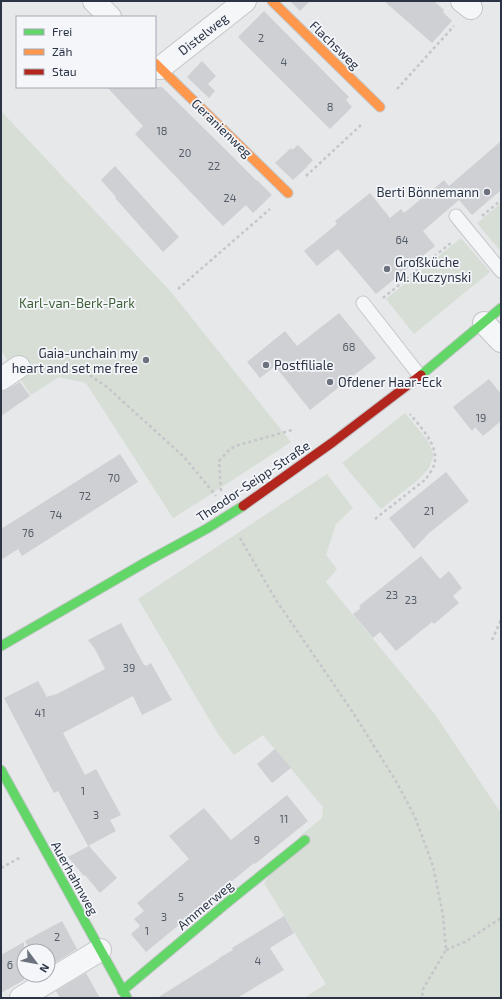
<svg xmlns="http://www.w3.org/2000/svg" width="502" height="999" viewBox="0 0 502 999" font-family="'Exo 2',sans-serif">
<rect width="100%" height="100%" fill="#e6e8ea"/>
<path fill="#d6ded6" d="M1,111L171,292L291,442L208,496L173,518L86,383L59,377L31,395L2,352L1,353Z
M501,203V252L477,223Z
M461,238L490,272L414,334L386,299Z
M405,413L428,441L434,455L429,468L418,480L381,509L342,463Z
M327,474L353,508L336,524L326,555L337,569L326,582L434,713L501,813V998H304L326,984L264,883L301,835L322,818L323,807L263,735L234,755L218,734L138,599Z"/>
<path fill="#ced0d3" d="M290,1H310L300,11Z
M384,1H434L444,10L443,12L452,21L432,43Z
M264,11L349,97L346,100L352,107L330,129L238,37Z
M202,61L216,76L208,84L215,91L209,98L187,77Z
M107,87H162L231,155L257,181V180L272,195L253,213L246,205L223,226L135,134L143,126Z
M501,141V190L472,215L459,200L423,231L435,246L376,294L338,249L317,266L304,251L337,224L335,221L370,193L390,218L401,209L404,213L444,180L449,186Z
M298,145L313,160L307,166H308L293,180L275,163L291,148L292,150Z
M115,166L179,237L163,252L115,198L116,197L101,180Z
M339,313L376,358L310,410L275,366L260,378L247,362L285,331L297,346Z
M489,379L501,394V421L483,436L475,427L472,431L453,407Z
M20,382L30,396L1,416V391L8,389Z
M120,454L138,482L22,556L18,549L1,560V529Z
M446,472L469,501L429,533L414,549L389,518Z
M421,556L440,579L449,571L462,588L453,596L459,603L434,624L432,622L396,651L380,632L373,638L353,614L361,608L359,606Z
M121,623L144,665H146V666L151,663L166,690L172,700L142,715L133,696L63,733L85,775L96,769L121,815L110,820L116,831L88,846L58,791L54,793L48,782L4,698L38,681L47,697L55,694V695L105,669L95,649L88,640Z
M275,749L291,768L272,783L257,764Z
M287,795L308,821L255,864L254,863L146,952L131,934L140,926L134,919L144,911L137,903L189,859L169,836L204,808L231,840Z
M89,846L117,878L100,893L85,875L84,876L68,857Z
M284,916L294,933L270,948L284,970L237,998H157L219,959V958L233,950L232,948Z
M62,921L77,949L48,967V951H31L25,941Z
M24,942V980L1,993V955Z
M86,973L100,998H60L56,991Z"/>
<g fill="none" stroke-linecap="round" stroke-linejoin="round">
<g stroke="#c4c6c8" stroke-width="15">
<path id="lane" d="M456,216L501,271
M363,303L420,376"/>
</g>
<g stroke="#c4c6c8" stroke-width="24">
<path id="street" d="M94,1L110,17
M462,1L471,8
M160,68L245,1
M484,323L501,341
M1,379L19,367
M21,998L100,950"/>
</g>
<g stroke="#c4c6c8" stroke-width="11">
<path id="fast" d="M421,375L501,308
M1,646L146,562L208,528L243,506
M1,770L127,998
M122,991L228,902L305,840"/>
</g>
<g stroke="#c4c6c8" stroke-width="11">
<path id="slow" d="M272,1L380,107
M155,63L288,193"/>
</g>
<g stroke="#c4c6c8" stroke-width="11">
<path id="jam" d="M243,506L333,442L421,375"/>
</g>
<path stroke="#c5c6ca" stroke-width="2.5" stroke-dasharray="3 3" stroke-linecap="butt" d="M397,89L454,26
M306,176L362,124
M482,216L501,200
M178,289L270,209
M383,298L452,242
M43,368L85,372L107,387L184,457L203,480L216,496
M221,491L219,461L228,451L235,446L292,430
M375,519L426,479C429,474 435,467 435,460C437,444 419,425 410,414
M240,538L276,600L354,714L397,783L415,817L433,866L443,915L446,950L423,989L422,998
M492,640L501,620
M1,868L21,857
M446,950L465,942L501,918"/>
<use href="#lane" stroke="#f5f6f7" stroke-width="13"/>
<use href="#street" stroke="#f5f6f7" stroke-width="22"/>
<use href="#fast" stroke="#63d668" stroke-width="9"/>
<use href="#slow" stroke="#ff974d" stroke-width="9"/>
<use href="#jam" stroke="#b3261e" stroke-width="9"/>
</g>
<g fill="#6c737f" stroke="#f4f6f9" stroke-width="1.5">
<circle cx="487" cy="192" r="4"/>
<circle cx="387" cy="269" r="4"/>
<circle cx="146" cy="360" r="4"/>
<circle cx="266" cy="365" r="4"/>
<circle cx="330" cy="382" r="4"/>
</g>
<g text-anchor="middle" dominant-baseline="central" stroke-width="3.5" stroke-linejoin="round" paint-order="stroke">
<g font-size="11" fill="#545c69">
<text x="261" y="37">2</text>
<text x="284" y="61">4</text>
<text x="330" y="106">8</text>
<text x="162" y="130">18</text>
<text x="185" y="152">20</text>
<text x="214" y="165">22</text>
<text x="230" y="197">24</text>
<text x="402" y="239">64</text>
<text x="349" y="346">68</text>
<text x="481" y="417">19</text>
<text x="114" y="477">70</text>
<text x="85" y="495">72</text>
<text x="429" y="510">21</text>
<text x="56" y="514">74</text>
<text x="28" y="532">76</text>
<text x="392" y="594">23</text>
<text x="411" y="599">23</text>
<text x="129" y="667">39</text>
<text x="40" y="712">41</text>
<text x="83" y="790">1</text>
<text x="96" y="814">3</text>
<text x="284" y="818">11</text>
<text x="257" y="839">9</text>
<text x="181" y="896">5</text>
<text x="164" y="916">3</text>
<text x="147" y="930">1</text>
<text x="57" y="936">2</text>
<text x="258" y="960">4</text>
<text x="10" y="964">6</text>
</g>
<g font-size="13" fill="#2b3445" stroke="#f4f6f9">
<text transform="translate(203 34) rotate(-38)">Distelweg</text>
<text transform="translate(335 45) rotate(44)">Flachsweg</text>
<text transform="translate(222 128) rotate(44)">Geranienweg</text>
<text transform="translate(253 481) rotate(-34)">Theodor-Seipp-Straße</text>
<text transform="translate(75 878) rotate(61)">Auerhahnweg</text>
<text transform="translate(205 905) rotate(-40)">Ammerweg</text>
</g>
<g font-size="13" fill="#2b3445" stroke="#f4f6f9" text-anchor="start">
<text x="479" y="192" text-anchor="end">Berti Bönnemann</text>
<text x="395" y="262">Großküche<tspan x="395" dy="15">M. Kuczynski</tspan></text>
<text x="138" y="353" text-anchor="end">Gaia-unchain my<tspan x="138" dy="15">heart and set me free</tspan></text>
<text x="274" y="365">Postfiliale</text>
<text x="338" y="382">Ofdener Haar-Eck</text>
</g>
<g font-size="13" fill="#3f6138" stroke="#f4f6f9">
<text x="77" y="303">Karl-van-Berk-Park</text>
</g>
</g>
<rect width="502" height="999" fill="none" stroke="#2b3445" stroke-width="4"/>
<rect x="16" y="16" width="140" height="72" fill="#f4f6f9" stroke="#a4a8b1"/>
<rect x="24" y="29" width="20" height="6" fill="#63d668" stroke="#a4a8b1"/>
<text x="52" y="36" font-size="12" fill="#2b3445">Frei</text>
<rect x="24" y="49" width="20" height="6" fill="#ff974d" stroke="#a4a8b1"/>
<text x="52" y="56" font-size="12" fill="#2b3445">Zäh</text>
<rect x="24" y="69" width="20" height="6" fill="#b3261e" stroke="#a4a8b1"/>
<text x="52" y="76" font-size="12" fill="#2b3445">Stau</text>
<g transform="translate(36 963) rotate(122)"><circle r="19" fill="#f4f6f9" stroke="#a4a8b1"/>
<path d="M0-3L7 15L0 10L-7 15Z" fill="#6c737f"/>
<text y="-6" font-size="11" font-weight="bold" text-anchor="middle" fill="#2b3445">N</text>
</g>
</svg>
